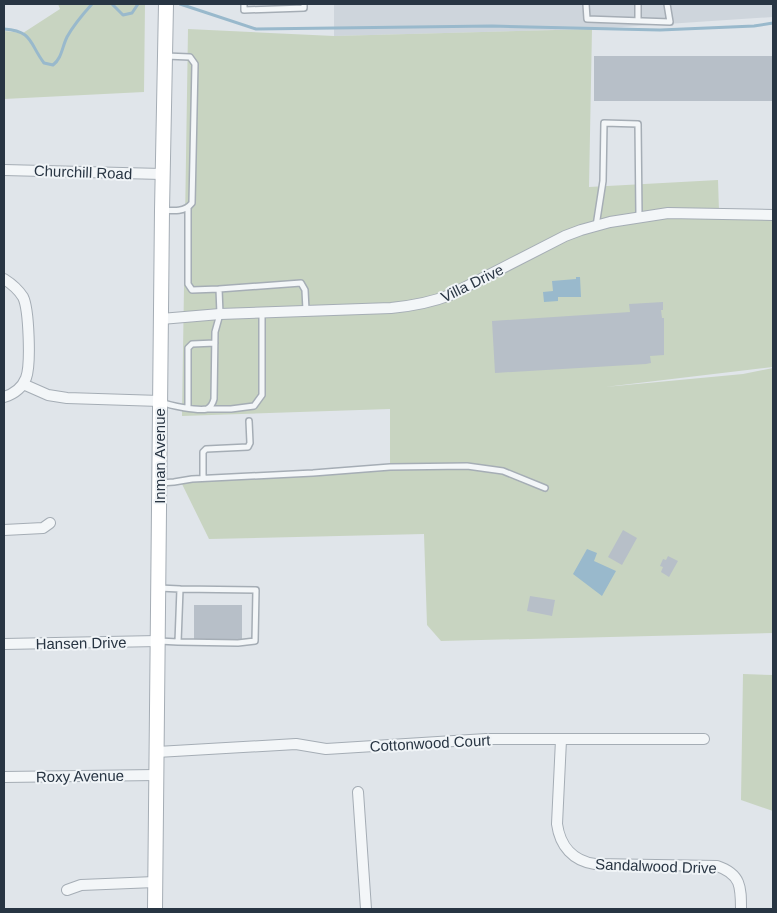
<svg xmlns="http://www.w3.org/2000/svg" width="777" height="913" viewBox="0 0 777 913" font-family="Helvetica,sans-serif">
<rect width="100%" height="100%" fill="#e0e5ea"/>
<path fill="#ced5dc" d="M334,4H773V17L592,29L334,36Z"/>
<path fill="#c8d4c1" d="M58,4H145L144,92L4,99V31L23,33L60,9Z
M188,29L334,36L592,29L589,187L718,180L719,211H773V367L605,387L743,374L773,368V633L441,641L427,625L424,534L209,539L181,482L390,469V409L182,416Z
M743,674L773,675V811L741,800Z"/>
<path fill="#99b9cc" d="M576,277H580L581,297H558V301L544,302L543,292L553,291L552,281L576,279Z
M587,549L597,553L594,561L616,571L602,596L573,574Z"/>
<g fill="none" stroke-linecap="round" stroke-linejoin="round">
<path stroke="#99b9cc" stroke-width="3" d="M112,4L123,15L132,13L138,4
M180,4L256,29L492,26L660,30L754,26L773,23
M4,29C33,31 29,43 44,63L53,65C62,58 62,47 67,37C74,24 83,14 92,4"/>
</g>
<path fill="#b7bfc8" d="M594,56H773V101H594Z
M663,302V310H661L662,318H664V355L650,356L651,363L646,364L495,373L492,321L630,312L629,304Z
M623,530L637,538L622,565L608,557Z
M668,556L678,561L669,577L661,572L663,567L660,566L663,559L666,560Z
M530,596L555,600L552,616L527,611Z
M194,605H242V640L194,641Z"/>
<g fill="none" stroke-linecap="round" stroke-linejoin="round">
<g stroke="#a5adb5" stroke-width="8">
<path id="service" d="M244,4V10L304,8V4
M586,4L587,19L670,22L667,4
M638,4V21
M188,208V284L192,290L219,289
M163,210C174,211 185,212 192,203L195,64L190,57L166,56
M596,226L603,181L604,123L638,124L639,216
M162,402C170,406 198,411 207,409C211,407 213,403 214,399L215,332L220,314L219,289L301,283L305,290L306,310
M188,408V348L192,344L215,343
M208,409H231L254,406L262,395V312
M203,478V452L206,449L248,447L250,443L249,421
M160,483L174,482L192,479L313,473L390,467L467,466L503,471L545,488
M159,641L178,642L180,589L159,588
M178,642L238,643L255,641L256,590L180,589"/>
</g>
<g stroke="#a5adb5" stroke-width="12">
<path id="minor" d="M4,170L162,174
M4,279C12,284 18,289 23,297C29,309 31,365 26,378C22,388 14,394 4,397
M161,319L220,314L391,308C411,306 430,303 450,295L565,236L581,230L610,222L668,213L773,215
M23,384L48,395L67,398L160,401
M4,530L43,528L50,523
M4,644L158,641
M561,740L557,824C560,846 573,861 595,864L717,866C741,874 741,887 741,909
M157,752L296,744L326,749L486,739H704
M4,777L156,775
M358,792L366,909
M67,890L81,885L155,882"/>
</g>
<g stroke="#a5adb5" stroke-width="16">
<path id="secondary" d="M155,909L162,210L166,4"/>
</g>
<use href="#service" stroke="#f3f6f8" stroke-width="5"/>
<use href="#minor" stroke="#f3f6f8" stroke-width="10"/>
<use href="#secondary" stroke="#fff" stroke-width="14"/>
</g>
<g text-anchor="middle" dominant-baseline="central" stroke-width="4" stroke-linejoin="round" paint-order="stroke">
<g font-size="15" fill="#283543" stroke="#f0f4f7">
<text transform="translate(83 172) rotate(2)">Churchill Road</text>
<text transform="translate(472 283) rotate(-26)">Villa Drive</text>
<text transform="translate(159 456) rotate(-90)">Inman Avenue</text>
<text transform="translate(81 643) rotate(-1)">Hansen Drive</text>
<text transform="translate(430 743) rotate(-3)">Cottonwood Court</text>
<text transform="translate(80 776) rotate(-1)">Roxy Avenue</text>
<text transform="translate(656 866) rotate(2)">Sandalwood Drive</text>
</g>
</g>
<rect width="777" height="913" fill="none" stroke="#283543" stroke-width="10"/>
</svg>
